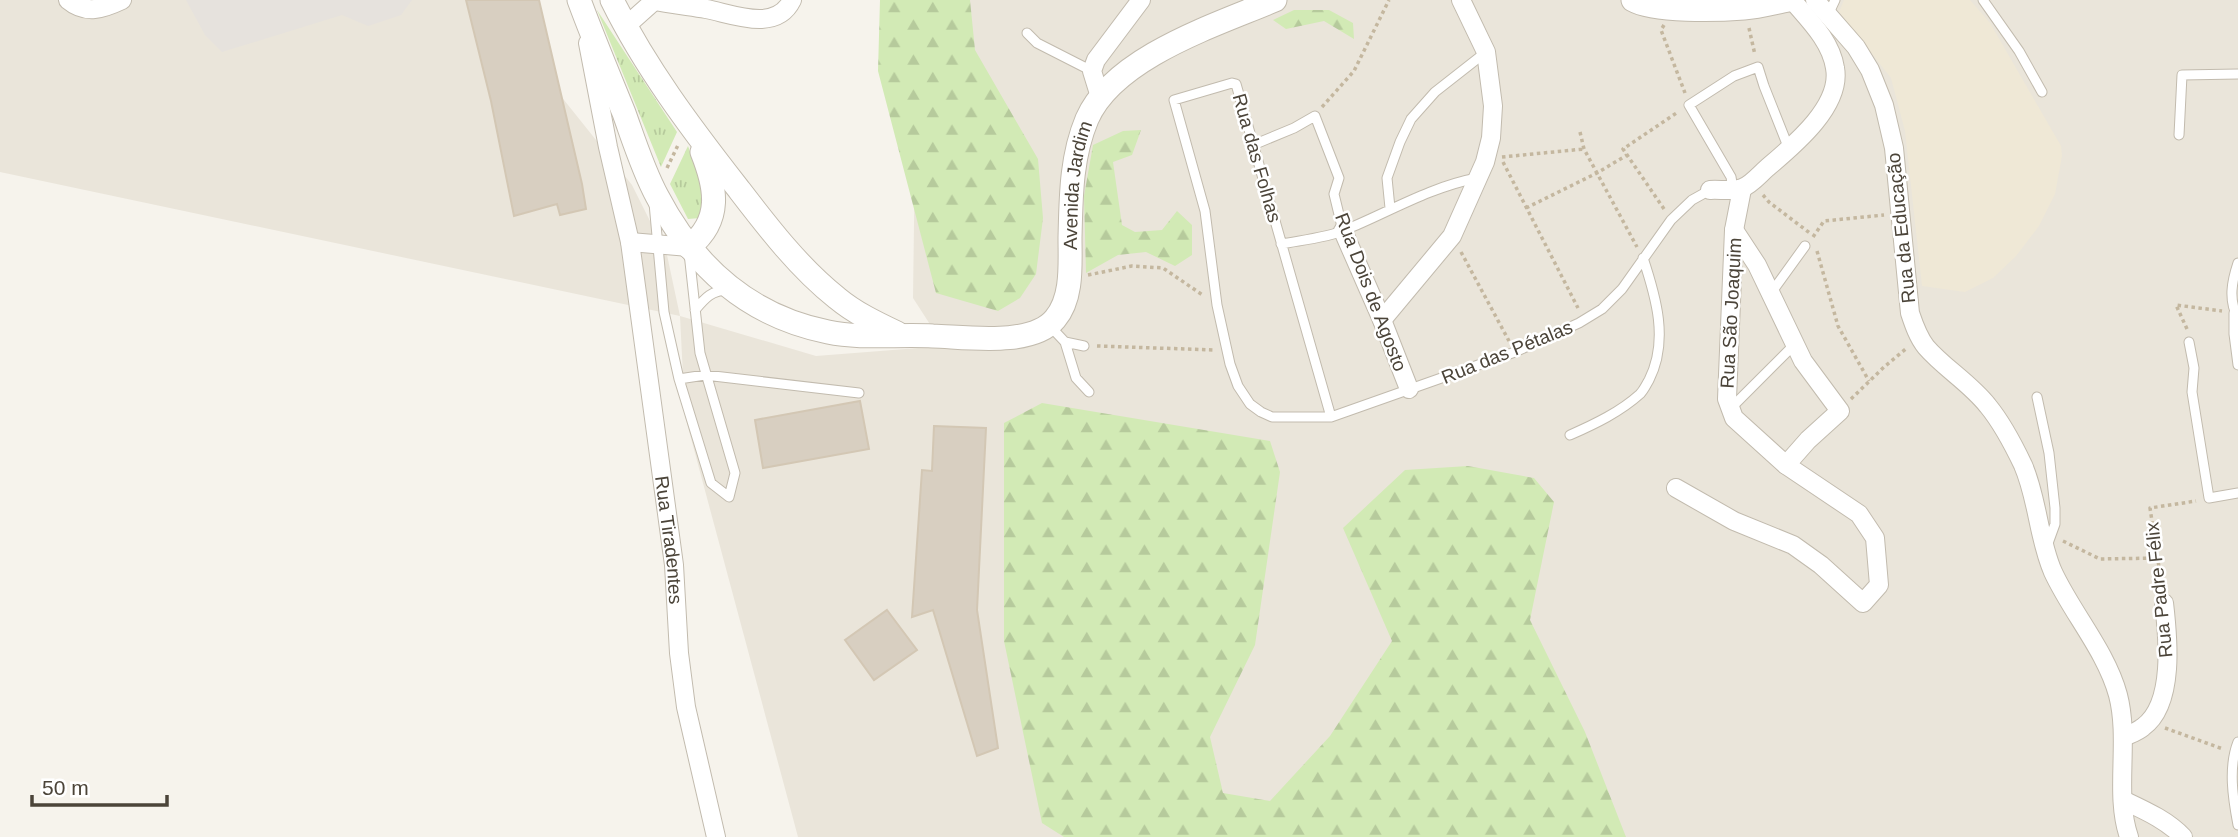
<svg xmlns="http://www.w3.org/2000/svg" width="2238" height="837" viewBox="0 0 2238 837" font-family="Helvetica,sans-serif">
<defs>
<pattern id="grass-tufts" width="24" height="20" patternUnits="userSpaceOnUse" patternTransform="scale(1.75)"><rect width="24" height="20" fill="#d2eab5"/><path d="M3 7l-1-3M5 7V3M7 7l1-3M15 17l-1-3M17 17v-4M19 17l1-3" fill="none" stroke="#b6ca9c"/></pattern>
<pattern id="forest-firs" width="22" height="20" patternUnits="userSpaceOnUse" patternTransform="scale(1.75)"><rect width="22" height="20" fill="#d2eab5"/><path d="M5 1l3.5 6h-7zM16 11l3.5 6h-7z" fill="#b6ca9c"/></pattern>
</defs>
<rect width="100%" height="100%" fill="#f6f3ec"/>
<path fill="#eae5da" d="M0,0H503L524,50L632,185L667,255L680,316L816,356L944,346L913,298L917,0H2238V837H798L685,416L680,316L0,172Z"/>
<path fill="#e6e2dd" d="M186,0H412L401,15L368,26L342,15L222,52L205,35Z"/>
<path fill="#efe8d6" d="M1844,0H1970L1990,23L2061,146L2062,156L2055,194L2039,226L2016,256L1993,278L1965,292L1922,286L1905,131L1891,78L1839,12Z"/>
<path fill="url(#grass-tufts)" d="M597,10L677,132L661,167Z
M688,146C697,170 709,193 700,218L688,219L670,184Z"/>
<path fill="url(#forest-firs)" d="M880,0H970L975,50L1038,159L1043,218L1036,274L1020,298L998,311L936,293L878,71Z
M1294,10H1329L1353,23L1354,39L1324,21L1286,29L1273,20Z
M1141,130L1132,155L1113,162L1122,225L1135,232L1162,230L1177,211L1192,225V255L1175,266L1146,252L1118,255L1086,273L1084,196L1093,145L1123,131Z
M1042,403L1270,441L1280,472L1255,645L1210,737L1223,793L1270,801L1330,736L1392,641L1343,528L1405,470L1468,466L1534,478L1554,502L1530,620L1585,732L1626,837H1064L1042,823L1004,641V423Z"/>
<path fill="#d8cfc1" stroke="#d3c7b4" stroke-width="2" d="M466,0H539L582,184L586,209L560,215L557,204L514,216L491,101Z
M860,401L869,449L763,468L755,420Z
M934,426L986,428L977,610L998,748L977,756L933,610L912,617L922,470L932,471Z
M887,610L917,650L874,680L845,640Z"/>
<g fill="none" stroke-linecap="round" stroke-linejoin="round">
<g stroke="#c2bbae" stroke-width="11">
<path id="service" d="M1983,0L2019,51L2042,92
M1828,15L1835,0
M1027,33L1037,43L1092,71
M2179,135L2182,75L2238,74
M1253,145L1294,128L1315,116L1339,178L1334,194L1343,231
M1733,189L1731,177L1689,105L1734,76L1758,67L1764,86L1789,149
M654,203L664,312L679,379L711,483L729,497L735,473L700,353L689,253
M1390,208L1387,178L1400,142L1411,119L1435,92L1486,52
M1281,244C1302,240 1326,238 1345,230C1389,212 1430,187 1477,178
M2238,263C2232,281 2228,300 2238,318
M1771,293L1805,246
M695,310C705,298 712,290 728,290
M2234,313V334L2238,365
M1050,326L1065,342L1076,378L1089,392
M1065,342L1084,346
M2189,342L2194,368L2192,392L2209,498L2238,493
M679,379L705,375L859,393
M2037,397L2049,453L2055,508V524L2047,546
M1729,410L1795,344
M1331,417L1236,84L1232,83L1174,100L1205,211L1217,305L1230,364L1238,386L1250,404L1261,412L1272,417H1331L1515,352L1579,323L1602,309L1622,289L1671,220L1692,200L1710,190
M1570,435C1595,424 1620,412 1640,394C1644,390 1646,385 1649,380C1669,341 1656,297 1643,258
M2238,742C2228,767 2233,799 2238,825"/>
</g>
<g stroke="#c2bbae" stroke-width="20">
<g id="minor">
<path d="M68,0C86,15 103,9 122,0"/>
<path d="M651,0C669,4 688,6 706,9C733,14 776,33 792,0"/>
<path d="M1815,0L1856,47L1870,70L1884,105L1894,148L1910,313C1914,325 1918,337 1926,347C1944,368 1970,383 1988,406C2002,423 2013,444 2023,465C2038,499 2038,538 2053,572C2072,613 2106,651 2118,695C2130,741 2114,794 2129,837"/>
<path d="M626,26L654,1"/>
<path id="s1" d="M588,43L608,147L630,242L674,565L679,653L686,707L716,837"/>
<path d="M1100,97L1092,71L1096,60L1141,0"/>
<path d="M1710,190C1719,189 1733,192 1742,188C1751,185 1760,174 1767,168C1793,146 1842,106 1835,68C1831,41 1809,20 1792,0"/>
<path d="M1734,230L1757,265L1803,361L1840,411L1808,440L1786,465"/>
<path d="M1343,231L1382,320L1409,389"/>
<path d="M630,242L689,247"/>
<path d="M1382,320L1452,236L1485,162L1491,138L1493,106L1486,52L1461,0"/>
<path d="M1676,488L1734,521L1793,545L1821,565L1863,603L1879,585L1875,538L1859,514L1786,465L1734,418L1727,399L1734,230L1742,189"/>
<path d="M2124,737C2130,734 2137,732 2143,727C2175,704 2168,637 2164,603"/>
<path d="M2123,800C2144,810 2167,820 2183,837"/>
</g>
</g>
<g stroke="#c2bbae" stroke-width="25">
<g id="tertiary">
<path id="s2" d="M579,0C593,38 609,76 624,113C634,141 643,170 657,196C694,267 748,316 828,332C861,339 898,334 933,336C966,337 1032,347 1055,319C1073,298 1070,264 1070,238C1071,197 1071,157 1087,119C1114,57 1216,25 1275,0"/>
<path d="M612,0C645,67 691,128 737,187C767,226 798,267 837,298C855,313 876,323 897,333"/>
<path d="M1633,0C1654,12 1718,10 1744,8C1758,7 1773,3 1788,0"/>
<path d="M689,247C723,220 716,187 702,152"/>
</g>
</g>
<path stroke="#c4b79f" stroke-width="3.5" stroke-dasharray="3.5 3.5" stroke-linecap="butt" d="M1664,25L1661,30L1685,93
M1749,28L1755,55
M1322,107L1354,71L1389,0
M1580,132L1584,149L1637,247
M1502,157L1584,149
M1503,162L1578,308
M667,168L679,143
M1763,195L1769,202L1811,234
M1526,208L1597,173L1627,155
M1664,209L1623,149L1678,112
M1813,237L1824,221L1884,215
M1817,251L1838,326L1869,381
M1461,252L1509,341
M1088,275L1132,266L1163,268L1204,296
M2187,329L2176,305L2222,311
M1097,346L1215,350
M1851,399L1884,367L1907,348
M2063,541L2100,559L2158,558
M2162,587L2150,508L2196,501
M2165,728L2223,749"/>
<use href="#service" stroke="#fff" stroke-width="9"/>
<use href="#minor" stroke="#fff" stroke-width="18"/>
<use href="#tertiary" stroke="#fff" stroke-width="23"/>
</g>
<g text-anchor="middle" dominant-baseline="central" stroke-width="5" stroke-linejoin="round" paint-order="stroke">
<g font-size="19" fill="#4b4439" stroke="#fff">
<text transform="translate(1257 158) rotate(74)">Rua das Folhas</text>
<text stroke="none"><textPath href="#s2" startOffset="807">Avenida Jardim</textPath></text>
<text transform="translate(1901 228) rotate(-96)">Rua da Educação</text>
<text transform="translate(1371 292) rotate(69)">Rua Dois de Agosto</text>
<text transform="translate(1731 313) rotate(-87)">Rua São Joaquim</text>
<text transform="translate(1507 352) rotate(-22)">Rua das Pétalas</text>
<text stroke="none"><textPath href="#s1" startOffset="504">Rua Tiradentes</textPath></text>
<text transform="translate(2159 590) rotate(-96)">Rua Padre Félix</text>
</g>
</g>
<path d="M32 795v10h135v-10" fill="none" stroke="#4b4439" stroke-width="3.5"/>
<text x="42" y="795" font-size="21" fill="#4b4439" stroke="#ffffff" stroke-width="5" paint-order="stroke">50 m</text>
</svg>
